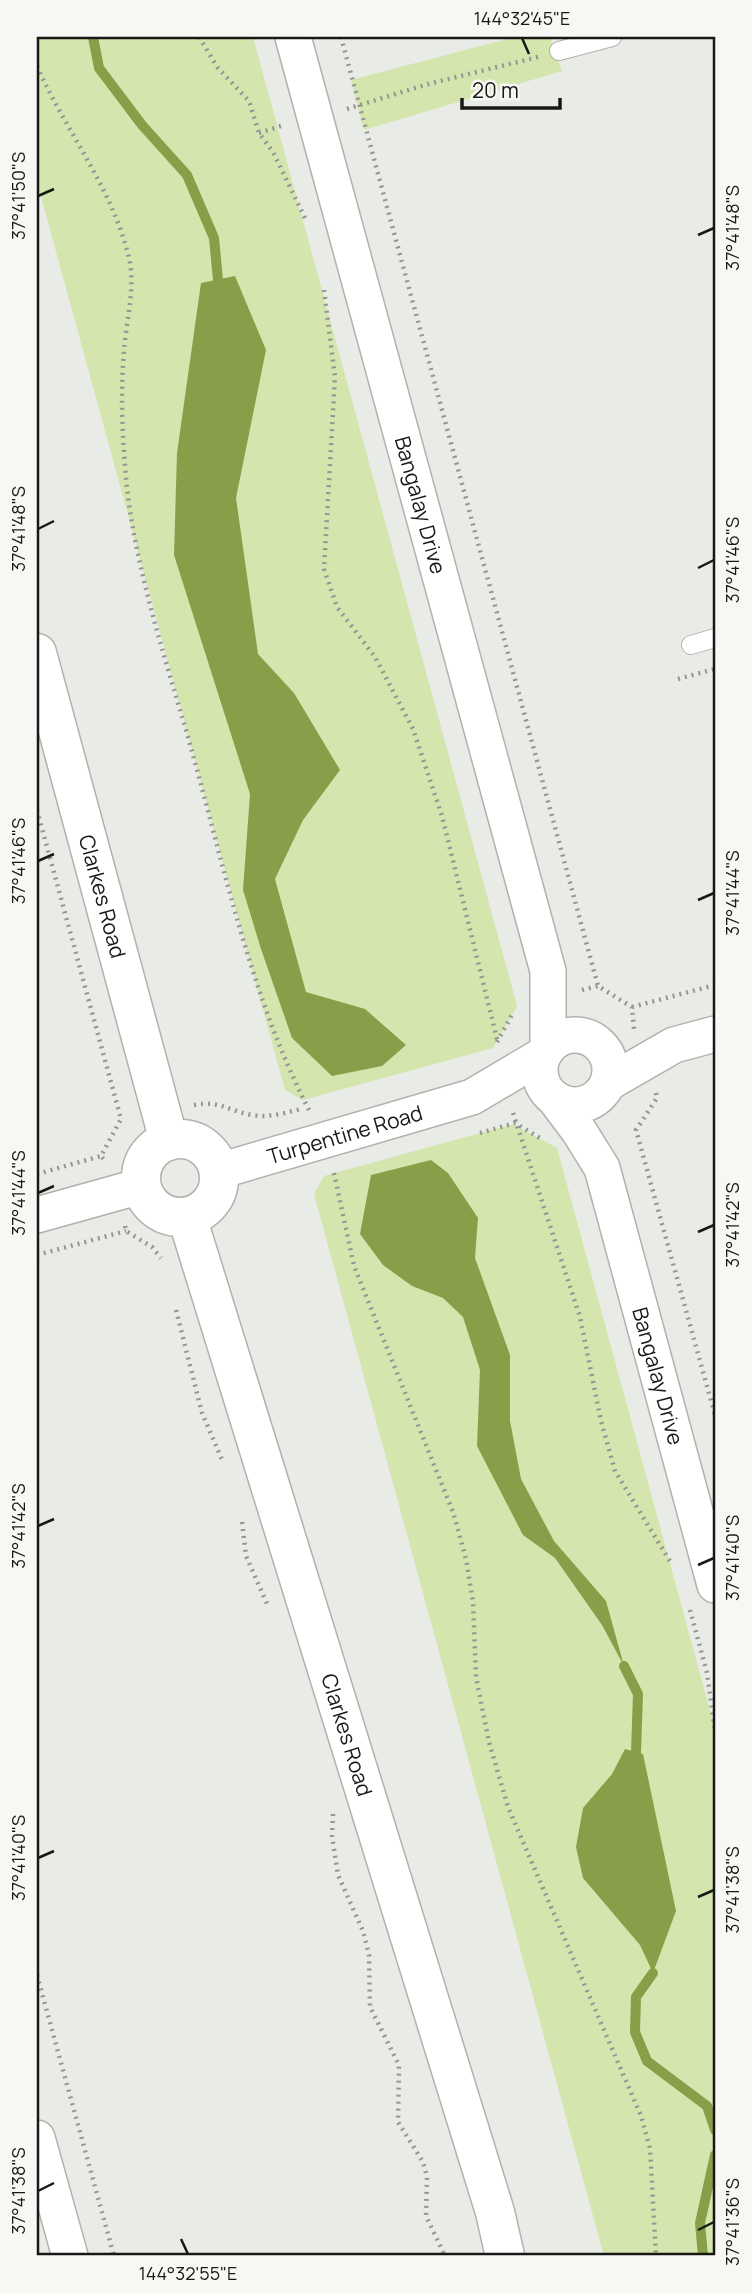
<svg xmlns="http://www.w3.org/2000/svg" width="752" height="2293" viewBox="0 0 752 2293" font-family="Manrope,sans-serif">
<rect width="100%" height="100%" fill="#e9ebe6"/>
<path fill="#d4e5ae" d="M37,37H253L517,1006L493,1048L303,1100L285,1090L37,182Z
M515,37H550L562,71L364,130L351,80Z
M513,1124L557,1148L715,1729V2256H604L314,1194L324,1176Z"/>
<path fill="#889f4a" d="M235,276L266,350L236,498L258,654L294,693L340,770L303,820L275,879L306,992L365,1009L406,1045L382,1066L332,1076L292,1038L261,949L243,890L250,794L174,555L177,453L201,283Z
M431,1160L448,1173L478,1218L475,1258L510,1355V1421L521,1479L554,1541L606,1601L624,1666L602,1625L555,1558L523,1535L477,1446L480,1370L463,1317L443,1298L412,1286L383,1265L360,1234L371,1175Z
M625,1749L643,1754L676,1911L653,1973L640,1945L583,1878L576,1847L583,1808L612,1774Z"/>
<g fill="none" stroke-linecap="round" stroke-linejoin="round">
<path stroke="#889f4a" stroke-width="10" d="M93,37L99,68L142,125L187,175L214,238L218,280
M624,1666L638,1694L636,1752
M653,1973L636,1997L635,2032L647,2061L707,2106L715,2130
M703,2256L700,2223L715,2155"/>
<g stroke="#b0b2ad" stroke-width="20">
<path id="lane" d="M559,51L612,37
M691,645L715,638"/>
</g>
<g stroke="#b0b2ad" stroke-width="38">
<g id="street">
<path id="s1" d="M293,37L548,971V1048"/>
<circle cx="575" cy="1070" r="35"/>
<path d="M608,1083L674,1045L715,1034"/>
<path id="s2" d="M555,1099L579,1131L602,1168L715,1585"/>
<path id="s3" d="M219,1171L472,1097L543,1055"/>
<path d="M37,1215L141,1186"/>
<path d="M37,2138L70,2256"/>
</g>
</g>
<g stroke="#b0b2ad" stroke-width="41">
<g id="secondary">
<path id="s4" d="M37,653L169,1141"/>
<circle cx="180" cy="1178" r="39"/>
<path id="s5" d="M187,1217L495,2212L505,2256"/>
</g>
</g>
<path stroke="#959693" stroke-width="4.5" stroke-dasharray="2 5" stroke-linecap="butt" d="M199,37L218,68L249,101L259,133L273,152L305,218
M341,37L598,986L632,1007L634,1029
M37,66C65,130 111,186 128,254C136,283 128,311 125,341C120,386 122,432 126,478C135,572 168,665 193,755C226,875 252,999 309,1110
M347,109L428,84L538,57
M259,133L284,125
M324,290L335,377L324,569L337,607L375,657L413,729L442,816L498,1043
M678,679L715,669
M37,810L121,1119L101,1156L105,1161
M582,990L598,986
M632,1007L715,985
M497,1042L513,1013
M656,1093L657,1098L636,1130L715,1415
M194,1105C220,1100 228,1111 252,1115C269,1118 285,1113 301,1109
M513,1113L580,1317L601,1421L615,1471L671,1563
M480,1133L515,1123L540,1138
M334,1173L354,1266L453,1512L466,1559L473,1602L476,1677L489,1742L508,1807L641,2116L650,2148L656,2256
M37,1174L101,1156
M125,1226L126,1231L152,1247L161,1258
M37,1255L126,1231
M176,1310L202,1413L223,1462
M242,1522L246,1556L268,1606
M690,1610L707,1673L715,1731
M333,1814L332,1836L338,1875L363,1931L369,1955L370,2007L399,2065L398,2122L423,2162L427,2177L426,2216L445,2256
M37,1975L114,2256"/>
<use href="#lane" stroke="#fff" stroke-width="18"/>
<use href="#street" stroke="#fff" stroke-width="35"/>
<use href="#secondary" stroke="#fff" stroke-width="38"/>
</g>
<path fill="none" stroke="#181817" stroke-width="2.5" d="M522,38L529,54M38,196L54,189M698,235L714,228M38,529L54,521M698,568L714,560M38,861L54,854M698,900L714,893M38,1193L54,1186M698,1232L714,1225M38,1526L54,1519M698,1565L714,1558M38,1858L54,1851M698,1897L714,1890M38,2191L54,2183M698,2230L714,2222M181,2239L188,2254"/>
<g text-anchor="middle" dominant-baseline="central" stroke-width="5" stroke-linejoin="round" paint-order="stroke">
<g font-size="21" fill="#181817" stroke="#f7f8f3">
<text stroke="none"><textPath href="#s1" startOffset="485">Bangalay Drive</textPath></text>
<text stroke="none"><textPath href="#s4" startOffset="252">Clarkes Road</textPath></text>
<text stroke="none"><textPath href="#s3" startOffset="131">Turpentine Road</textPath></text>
<text stroke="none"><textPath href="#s2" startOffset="299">Bangalay Drive</textPath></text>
<text stroke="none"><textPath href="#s5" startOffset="542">Clarkes Road</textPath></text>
</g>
</g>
<rect width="752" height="2293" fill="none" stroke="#f7f8f3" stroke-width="77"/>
<path d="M462 98v10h98v-10" fill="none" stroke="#181817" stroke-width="3.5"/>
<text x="472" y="98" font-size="21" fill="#181817" stroke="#f7f8f3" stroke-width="5" paint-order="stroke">20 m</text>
<rect x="38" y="38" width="676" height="2216" fill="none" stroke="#181817" stroke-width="2.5"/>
<g font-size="18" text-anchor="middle" fill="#181817">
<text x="522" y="25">144°32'45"E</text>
<text transform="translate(19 196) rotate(-90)" y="6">37°41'50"S</text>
<text transform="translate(733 228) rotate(-90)" y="6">37°41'48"S</text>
<text transform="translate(19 529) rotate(-90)" y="6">37°41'48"S</text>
<text transform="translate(733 560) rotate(-90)" y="6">37°41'46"S</text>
<text transform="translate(19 861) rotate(-90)" y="6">37°41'46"S</text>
<text transform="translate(733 893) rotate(-90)" y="6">37°41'44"S</text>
<text transform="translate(19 1193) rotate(-90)" y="6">37°41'44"S</text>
<text transform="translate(733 1225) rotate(-90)" y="6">37°41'42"S</text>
<text transform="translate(19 1526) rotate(-90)" y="6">37°41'42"S</text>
<text transform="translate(733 1558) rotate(-90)" y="6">37°41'40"S</text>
<text transform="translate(19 1858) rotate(-90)" y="6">37°41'40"S</text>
<text transform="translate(733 1890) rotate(-90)" y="6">37°41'38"S</text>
<text transform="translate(19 2191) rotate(-90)" y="6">37°41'38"S</text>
<text transform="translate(733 2222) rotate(-90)" y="6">37°41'36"S</text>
<text x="188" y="2280">144°32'55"E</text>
</g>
</svg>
